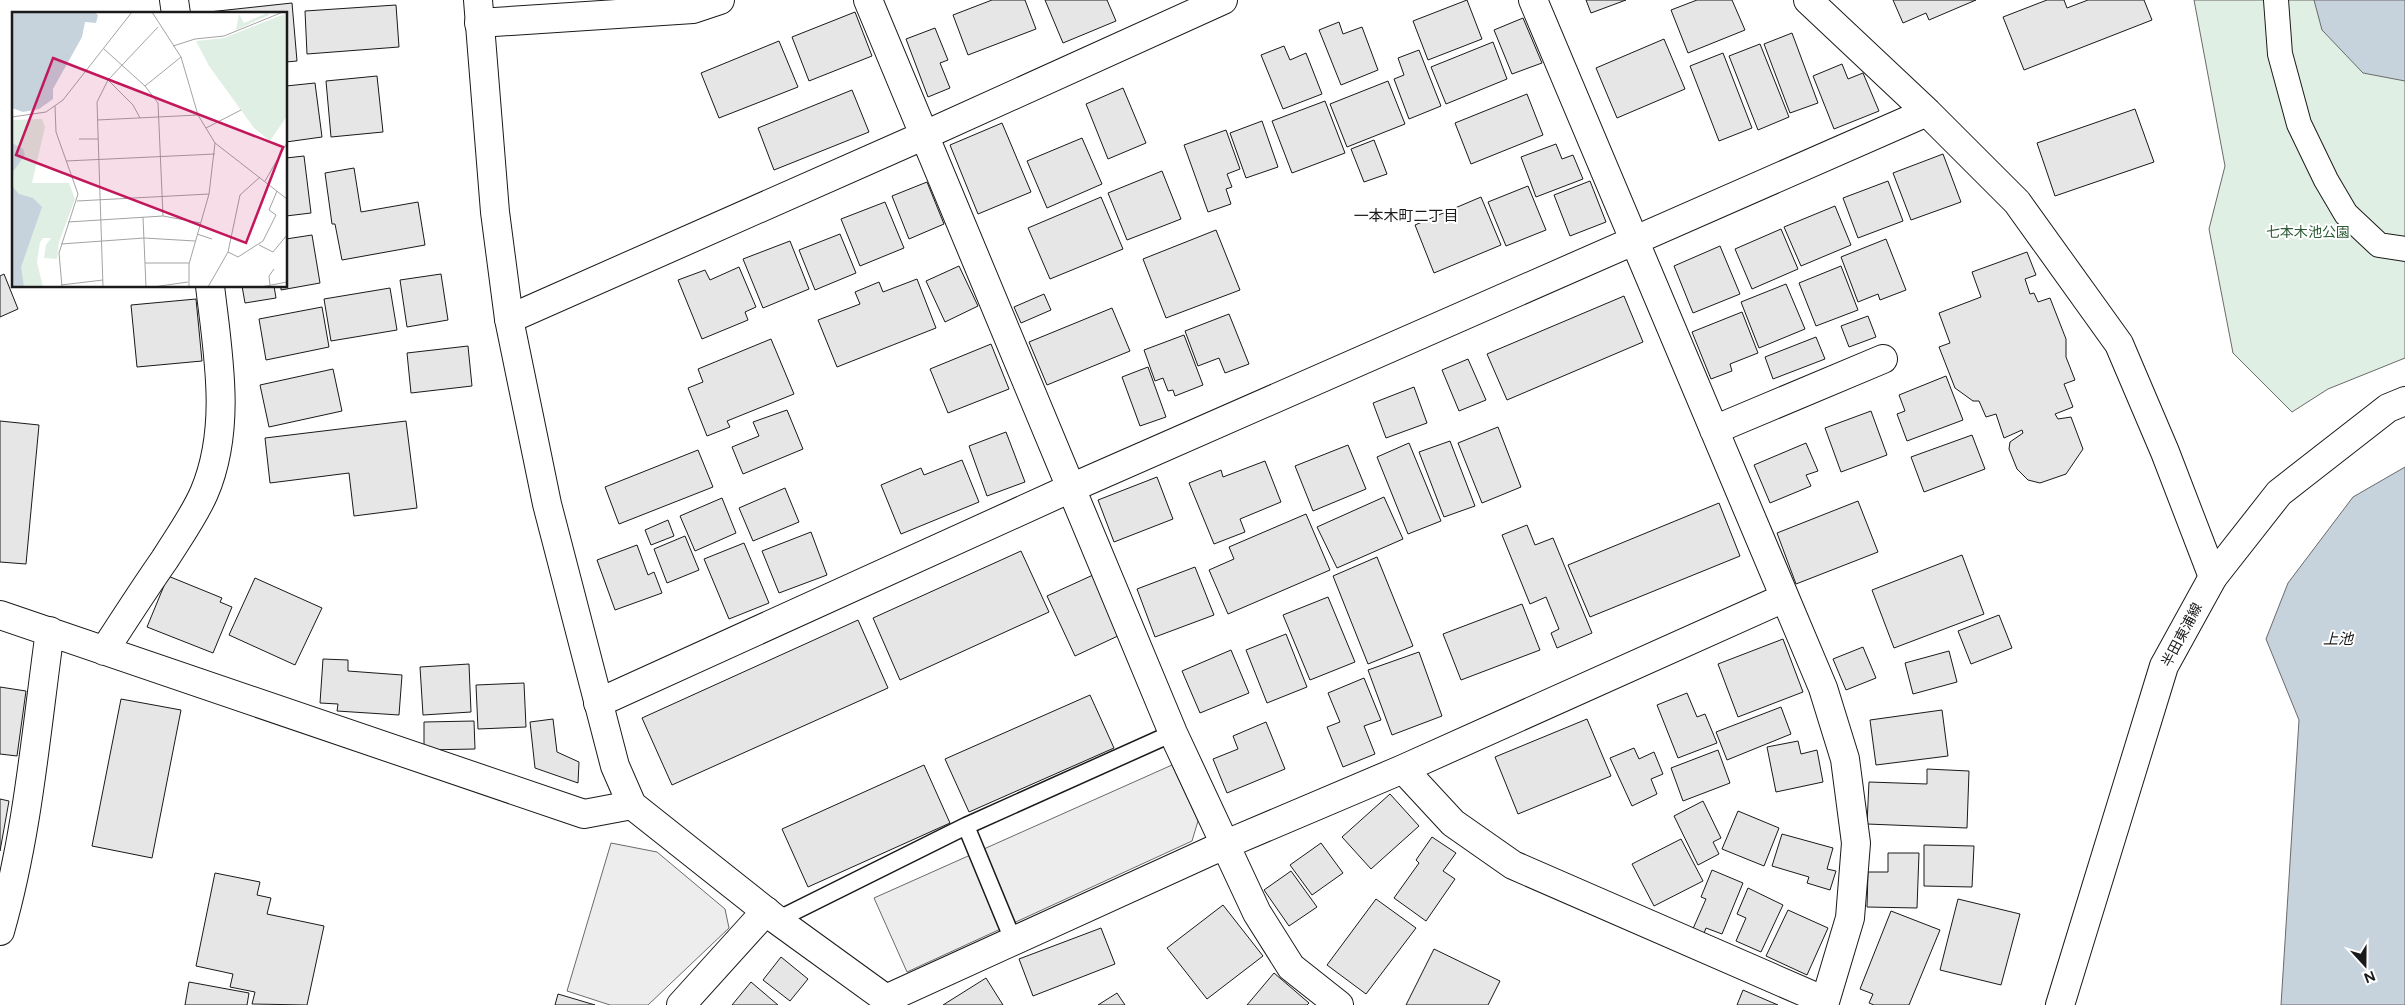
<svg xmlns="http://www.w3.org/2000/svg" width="2405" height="1005" viewBox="0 0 2405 1005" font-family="Figtree,'Noto Sans JP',sans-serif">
<rect width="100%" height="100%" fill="#fff"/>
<path fill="#e0efe3" stroke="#6a6a6a" d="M2194,0H2405V358L2328,389L2292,412L2233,353L2209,229L2225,166Z"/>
<path fill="#ededed" stroke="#6a6a6a" d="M1172,765L1198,821L1192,841L907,972L874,898Z
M611,843L657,852L725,909L729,928L648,1005H610L567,991Z"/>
<path fill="#c6d2dc" stroke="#6a6a6a" d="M2314,0H2405V81L2363,73L2322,30Z
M2405,467V1005H2281L2299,720L2266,639L2288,583L2353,497Z"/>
<path fill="#e6e6e6" stroke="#1a1a1a" d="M992,0H1025L1036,29L968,55L953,15Z
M1045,0H1107L1116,21L1063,43Z
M1467,0L1482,39L1428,60L1413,21Z
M1586,0H1626L1591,13Z
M1697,0H1732L1745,30L1688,53L1671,10Z
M1893,0H1976L1929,20L1926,13L1903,23Z
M2047,0H2064L2067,8L2088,0H2144L2152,20L2024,70L2003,17Z
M292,3L297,61L286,62V14H190Z
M396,5L399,47L307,54L305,11Z
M855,12L872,56L809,81L792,37Z
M1523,18L1542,63L1512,74L1494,30Z
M1339,22L1343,34L1362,27L1378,70L1341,85L1319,30Z
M935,28L948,60L940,63L950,88L928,97L906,39Z
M1792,33L1818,103L1790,113L1764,44Z
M1664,39L1685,89L1617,118L1596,68Z
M779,41L798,87L719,118L701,73Z
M1493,42L1507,79L1446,104L1431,67Z
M1760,44L1789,117L1758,130L1729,56Z
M1284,46L1290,60L1306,53L1322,94L1283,109L1261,55Z
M1419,50L1441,106L1409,119L1394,79L1404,75L1398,58Z
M1723,53L1752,128L1719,141L1690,66Z
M1842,64L1848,79L1863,73L1879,111L1834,129L1813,76Z
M377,76L383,132L331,137L326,81Z
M1388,81L1405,124L1347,147L1330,104Z
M315,83L322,137L286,142V86Z
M1123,88L1146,143L1108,159L1086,104Z
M852,90L869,132L774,170L758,128Z
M1527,94L1543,135L1471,164L1455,123Z
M1325,101L1345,153L1292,173L1272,121Z
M2135,109L2154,162L2055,196L2037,143Z
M1262,121L1278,167L1246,178L1230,133Z
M1002,123L1031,192L978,214L950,145Z
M1226,130L1240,169L1227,174L1232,187L1226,189L1231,204L1208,212L1184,145Z
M1082,138L1102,184L1047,208L1027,161Z
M1374,140L1387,174L1364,182L1351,149Z
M1556,144L1562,159L1573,155L1583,179L1536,197L1521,157Z
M1943,154L1961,202L1911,220L1893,173Z
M304,156L311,213L286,216V158Z
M354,168L361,212L418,202L425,245L342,260L335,224H332L325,173Z
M1162,171L1181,219L1127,240L1108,193Z
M1590,181L1606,222L1570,236L1554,195Z
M1888,181L1903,221L1858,238L1843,198Z
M927,182L944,224L909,239L892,196Z
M1528,186L1546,230L1506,246L1488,202Z
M1101,197L1123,249L1050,279L1028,228Z
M1481,197L1501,245L1434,273L1415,225Z
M885,202L904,248L860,266L841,219Z
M1835,206L1851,245L1801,266L1784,227Z
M1781,229L1798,269L1752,289L1735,249Z
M1216,230L1240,290L1166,318L1143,259Z
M840,234L856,273L815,290L799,250Z
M312,235L320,283L281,290V286H286V239Z
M1886,239L1906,290L1880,300L1878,294L1858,302L1841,257Z
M790,241L809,289L763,308L743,259Z
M1720,246L1740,294L1693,313L1674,266Z
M2027,252L2036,275L2025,279L2030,294L2034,293L2038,302L2050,298L2066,339V357L2075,380L2064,384L2073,407L2055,414L2058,419L2071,417L2083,449L2066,474L2040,483L2028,480L2017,469L2009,449L2010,442L2023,433L2022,430L2004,438L1996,414L1986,417L1979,401H1973L1955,388L1939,347L1950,343L1939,313L1981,297L1972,272Z
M959,266L978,306L945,322L926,281Z
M1841,266L1858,310L1816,326L1799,283Z
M739,267L756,307L745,312L748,320L702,339L678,280L705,270L710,280Z
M4,274L18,309L0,317V276Z
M441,274L448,320L407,327L400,280Z
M917,279L936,328L837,367L818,320L860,304L855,292L879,282L883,292Z
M1786,284L1805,329L1759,348L1741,302Z
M242,286H274L276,298L245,303Z
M390,288L397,330L331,341L324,299Z
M1044,294L1051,310L1021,323L1014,307Z
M1624,296L1643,342L1507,400L1487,354Z
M196,299L202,361L137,367L131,305Z
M322,307L329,347L266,360L259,319Z
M1112,308L1130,351L1047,385L1029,342Z
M1742,312L1758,353L1730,364L1732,371L1711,379L1692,332Z
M1229,314L1249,364L1225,373L1219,358L1198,366L1185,331Z
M1868,316L1876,337L1849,347L1841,326Z
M1184,335L1203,385L1175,396L1173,390L1168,391L1163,378L1155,381L1144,350Z
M1816,337L1825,359L1773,379L1765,357Z
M771,339L794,394L727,421L730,427L707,436L688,388L703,382L698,369Z
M991,344L1009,389L948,413L930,369Z
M468,346L472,386L411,393L407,353Z
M1468,359L1486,400L1459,411L1442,370Z
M1148,367L1166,417L1140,426L1122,377Z
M333,369L342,411L269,427L260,385Z
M1946,376L1963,420L1907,441L1897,414L1905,411L1899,395Z
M1414,387L1427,423L1386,438L1373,403Z
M787,410L803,449L743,474L732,447L759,436L753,422Z
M1871,411L1887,455L1841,472L1825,428Z
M0,421L39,425L26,564L0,562Z
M406,421L417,508L354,516L349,473L270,483L265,438Z
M1498,427L1521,487L1482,503L1458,443Z
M1006,432L1025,482L987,496L969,446Z
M1972,435L1985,469L1924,492L1911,457Z
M1450,441L1475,506L1444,517L1419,452Z
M1409,443L1441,521L1408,534L1377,457Z
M1806,443L1818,471L1806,475L1811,486L1770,503L1754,465Z
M1348,445L1366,489L1313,511L1295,466Z
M698,450L713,487L619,524L605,487Z
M962,460L979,502L901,534L881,485L921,468L924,475Z
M1265,461L1281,502L1240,519L1245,532L1214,544L1189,483L1221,470L1223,477Z
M1157,477L1173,519L1114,542L1098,500Z
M785,488L799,522L753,541L739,508Z
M1384,497L1403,539L1337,568L1317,527Z
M722,498L736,533L695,551L680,516Z
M1858,501L1878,552L1796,584L1777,533Z
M1719,503L1740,556L1590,617L1568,565Z
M1306,514L1330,570L1228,614L1209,570L1234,559L1229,547Z
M668,520L674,536L651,545L645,530Z
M1527,525L1535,545L1553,538L1592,633L1557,648L1551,633L1559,629L1546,597L1530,604L1502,535Z
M811,532L827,575L779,593L762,551Z
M685,536L699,570L667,583L654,549Z
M744,543L769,603L729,619L704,559Z
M637,545L648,575L654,572L662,593L615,610L597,560Z
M1021,551L1049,612L900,680L873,618Z
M1962,555L1984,614L1894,648L1872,590Z
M1377,557L1413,646L1368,664L1333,576Z
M1195,567L1214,615L1155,637L1137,589Z
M1093,575L1120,635L1075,656L1047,596Z
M168,576L222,598L220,602L232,607L213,653L147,627Z
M255,578L322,608L295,665L229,635Z
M1328,597L1355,662L1310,680L1283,615Z
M1522,604L1540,650L1461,680L1443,634Z
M1999,615L2012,648L1971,664L1958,631Z
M858,620L888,688L672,785L642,718Z
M1286,634L1307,687L1267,703L1246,650Z
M1783,639L1803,692L1738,717L1718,664Z
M1863,647L1876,678L1846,690L1833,659Z
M1231,650L1249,693L1200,713L1182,671Z
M1949,651L1957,682L1913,694L1905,663Z
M1419,652L1442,716L1392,735L1368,670Z
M323,659L348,660V671L402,675L399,715L337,711L338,704L320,703Z
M469,664L471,712L423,715L420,667Z
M1364,678L1381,720L1364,726L1375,754L1343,767L1327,727L1340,722L1328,693Z
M524,683L526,727L478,729L476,685Z
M0,687L26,691L17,756L0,754Z
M1687,693L1697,717L1705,714L1717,743L1678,758L1657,705Z
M1090,695L1114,748L969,812L945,759Z
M121,699L181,710L152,858L92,846Z
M1781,707L1791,734L1727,760L1716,732Z
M1942,710L1948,756L1876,765L1870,720Z
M553,719L557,752L579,762L578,783L535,768L530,722Z
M1587,719L1611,776L1518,814L1495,757Z
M474,721L475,749L424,750V722Z
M1266,722L1285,769L1227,793L1213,759L1238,749L1233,736Z
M1798,741L1801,754L1817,750L1823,782L1776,792L1767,747Z
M1634,748L1639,759L1654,752L1663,774L1651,779L1657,794L1632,806L1610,758Z
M1718,750L1730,783L1683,801L1671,768Z
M924,765L950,823L808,887L782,829Z
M1927,769L1969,771L1967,828L1867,824L1869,782L1927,784Z
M1390,794L1419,826L1371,869L1342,837Z
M0,799L9,801L0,851Z
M1703,801L1721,838L1713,842L1719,854L1698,865L1674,816Z
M1738,811L1779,828L1764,866L1722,849Z
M1782,834L1833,848L1827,869L1836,871L1830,890L1807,883L1809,877L1772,866Z
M1432,837L1456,853L1443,871L1455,879L1426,921L1394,898L1419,863L1416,860Z
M1681,839L1703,881L1654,906L1632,864Z
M1321,843L1343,873L1312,895L1290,865Z
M1924,845L1974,846L1972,887L1924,886Z
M1888,853H1919L1917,908L1867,907L1868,872H1888Z
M1712,870L1743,883L1722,934L1706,928L1703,936L1692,931L1706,899L1701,897Z
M1291,871L1317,907L1289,926L1264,890Z
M215,873L260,882L257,895L271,898L267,914L324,926L307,1005L252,1004L255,992L230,987L233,974L196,966Z
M1748,888L1783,905L1761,952L1736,941L1746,918L1737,914Z
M1376,899L1416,928L1366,994L1327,965Z
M1958,899L2020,914L2001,985L1940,970Z
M1223,905L1263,956L1207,999L1167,948Z
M1788,910L1828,928L1807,975L1766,956Z
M1891,911L1940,930L1909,1005H1874L1869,1003L1873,994L1860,989Z
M1101,928L1115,964L1033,996L1019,959Z
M1434,949L1500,981L1488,1005H1406Z
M781,957L808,979L790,1001L763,980Z
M1274,973L1309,1003L1307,1005H1247Z
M986,978L1003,1005H943Z
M189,982L249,993L247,1005H185Z
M751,982L778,1005H732Z
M1743,990L1778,1005H1737Z
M1117,993L1125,1005H1098Z
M558,994L595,1005H555Z"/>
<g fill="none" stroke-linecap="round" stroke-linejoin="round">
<g stroke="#1a1a1a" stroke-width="19">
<path id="service" d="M966,826L1013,940
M777,920L966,826L1173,733"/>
</g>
<g stroke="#1a1a1a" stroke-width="26">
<path id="pedestrian" d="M2276,0L2280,54L2299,124L2326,180L2346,214L2379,245L2405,249"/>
</g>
<g stroke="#1a1a1a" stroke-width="30">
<path id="minor" d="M174,0L176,14
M868,0L1173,733L1257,913L1291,967L1339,1005
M1533,0L1823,688L1845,759L1856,843L1850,918L1824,1005
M1808,0L1927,112L2017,202L2119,344L2165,452L2213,577
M479,23L693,9L720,0
M509,319L925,135L1223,0
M1714,430L1883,359
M0,615L584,814L632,805
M104,651C124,620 144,589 165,559C178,538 194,516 204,493C232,428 218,354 210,286
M598,703L1071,488L1927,112
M1403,769L1453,823L1513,865L1825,1001
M0,931C28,834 36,731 50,631
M886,999L1224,845L1403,769L1784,598
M681,1005L766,911"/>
</g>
<g stroke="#1a1a1a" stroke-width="30">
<path id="tertiary" d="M478,0L495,212L509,319L547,504L615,766L632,805L777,920L886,999L891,1005"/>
</g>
<g stroke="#1a1a1a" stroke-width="30">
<path id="secondary" d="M2060,1005L2164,666L2213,577L2279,493L2388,408L2405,401"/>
</g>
<use href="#service" stroke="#fff" stroke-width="16"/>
<use href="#pedestrian" stroke="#fff" stroke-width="24"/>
<use href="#minor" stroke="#fff" stroke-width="28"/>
<use href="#tertiary" stroke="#fff" stroke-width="28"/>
<use href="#secondary" stroke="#fff" stroke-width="28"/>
</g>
<g text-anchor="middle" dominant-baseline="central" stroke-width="4" stroke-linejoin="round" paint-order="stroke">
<g font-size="14" fill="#2b5a34" stroke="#fff">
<text x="2308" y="232">七本木池公園</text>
</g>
<g font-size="14" fill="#1a1a1a" stroke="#fff">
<text transform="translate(2182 635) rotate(-62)">半田東浦線</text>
</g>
<g font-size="15" fill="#1a1a1a" stroke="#fff">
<text x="1406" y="216">一本木町二丁目</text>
</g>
<g font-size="15" font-style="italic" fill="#1a1a1a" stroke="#fff">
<text x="2338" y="639">上池</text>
</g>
</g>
<g transform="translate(12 12)">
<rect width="275" height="275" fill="#fff"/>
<path d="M275,1V104L258,129L242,116L197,54L184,29L212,26ZM227,2L232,11L255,1L257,3L224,18ZM30,107L33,115L20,171H57L63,187L47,230L45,247L32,246L34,233L39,226H31L28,230L25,250L31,275H0V108Z" fill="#e0efe3"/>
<path d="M0,0H82L86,3L84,11L73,10L70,25L41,77V87L27,97L11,100L0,96ZM0,131L11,137L13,143L0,161ZM0,174L7,182L21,186L30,195L9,255L12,275H0Z" fill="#c6d2dc"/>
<path fill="none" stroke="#a3a3a3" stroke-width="1" d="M140,0L169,45L186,103L203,131L197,182L177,252V275M161,34L183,27L212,24L271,0M92,37L133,74L146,91L151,204M96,68L121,93L128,106M133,74L169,45M43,94L44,120L66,182L47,241L50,275M0,105L34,100L51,88L120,0M85,108L186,103M194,116L229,98M67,127H86M203,131L275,187M54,149L203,142M253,169L275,131M65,189L197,182M131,205L134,275M56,210L151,204L189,211M185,222L200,227M49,232L132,226L183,229M247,233L261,240L275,223M216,240L226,245L251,229L264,203L257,198L265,179M133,251H177M49,273L91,268M258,273L257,264L262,257M91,275L85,90L96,68L146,15M141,275L176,270M196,275L216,240L228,183L248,165M249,275L275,270"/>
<path fill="#c2185b" fill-opacity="0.15" stroke="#c2185b" stroke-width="2.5" d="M41,46L271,135L234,231L4,143Z"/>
<rect width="275" height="275" fill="none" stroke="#1a1a1a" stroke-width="2.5"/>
</g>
<g transform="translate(2365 965) rotate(159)" stroke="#ffffff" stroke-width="4" paint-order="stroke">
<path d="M0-4L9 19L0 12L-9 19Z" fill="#1a1a1a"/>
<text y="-8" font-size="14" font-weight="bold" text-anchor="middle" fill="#1a1a1a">N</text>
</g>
</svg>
